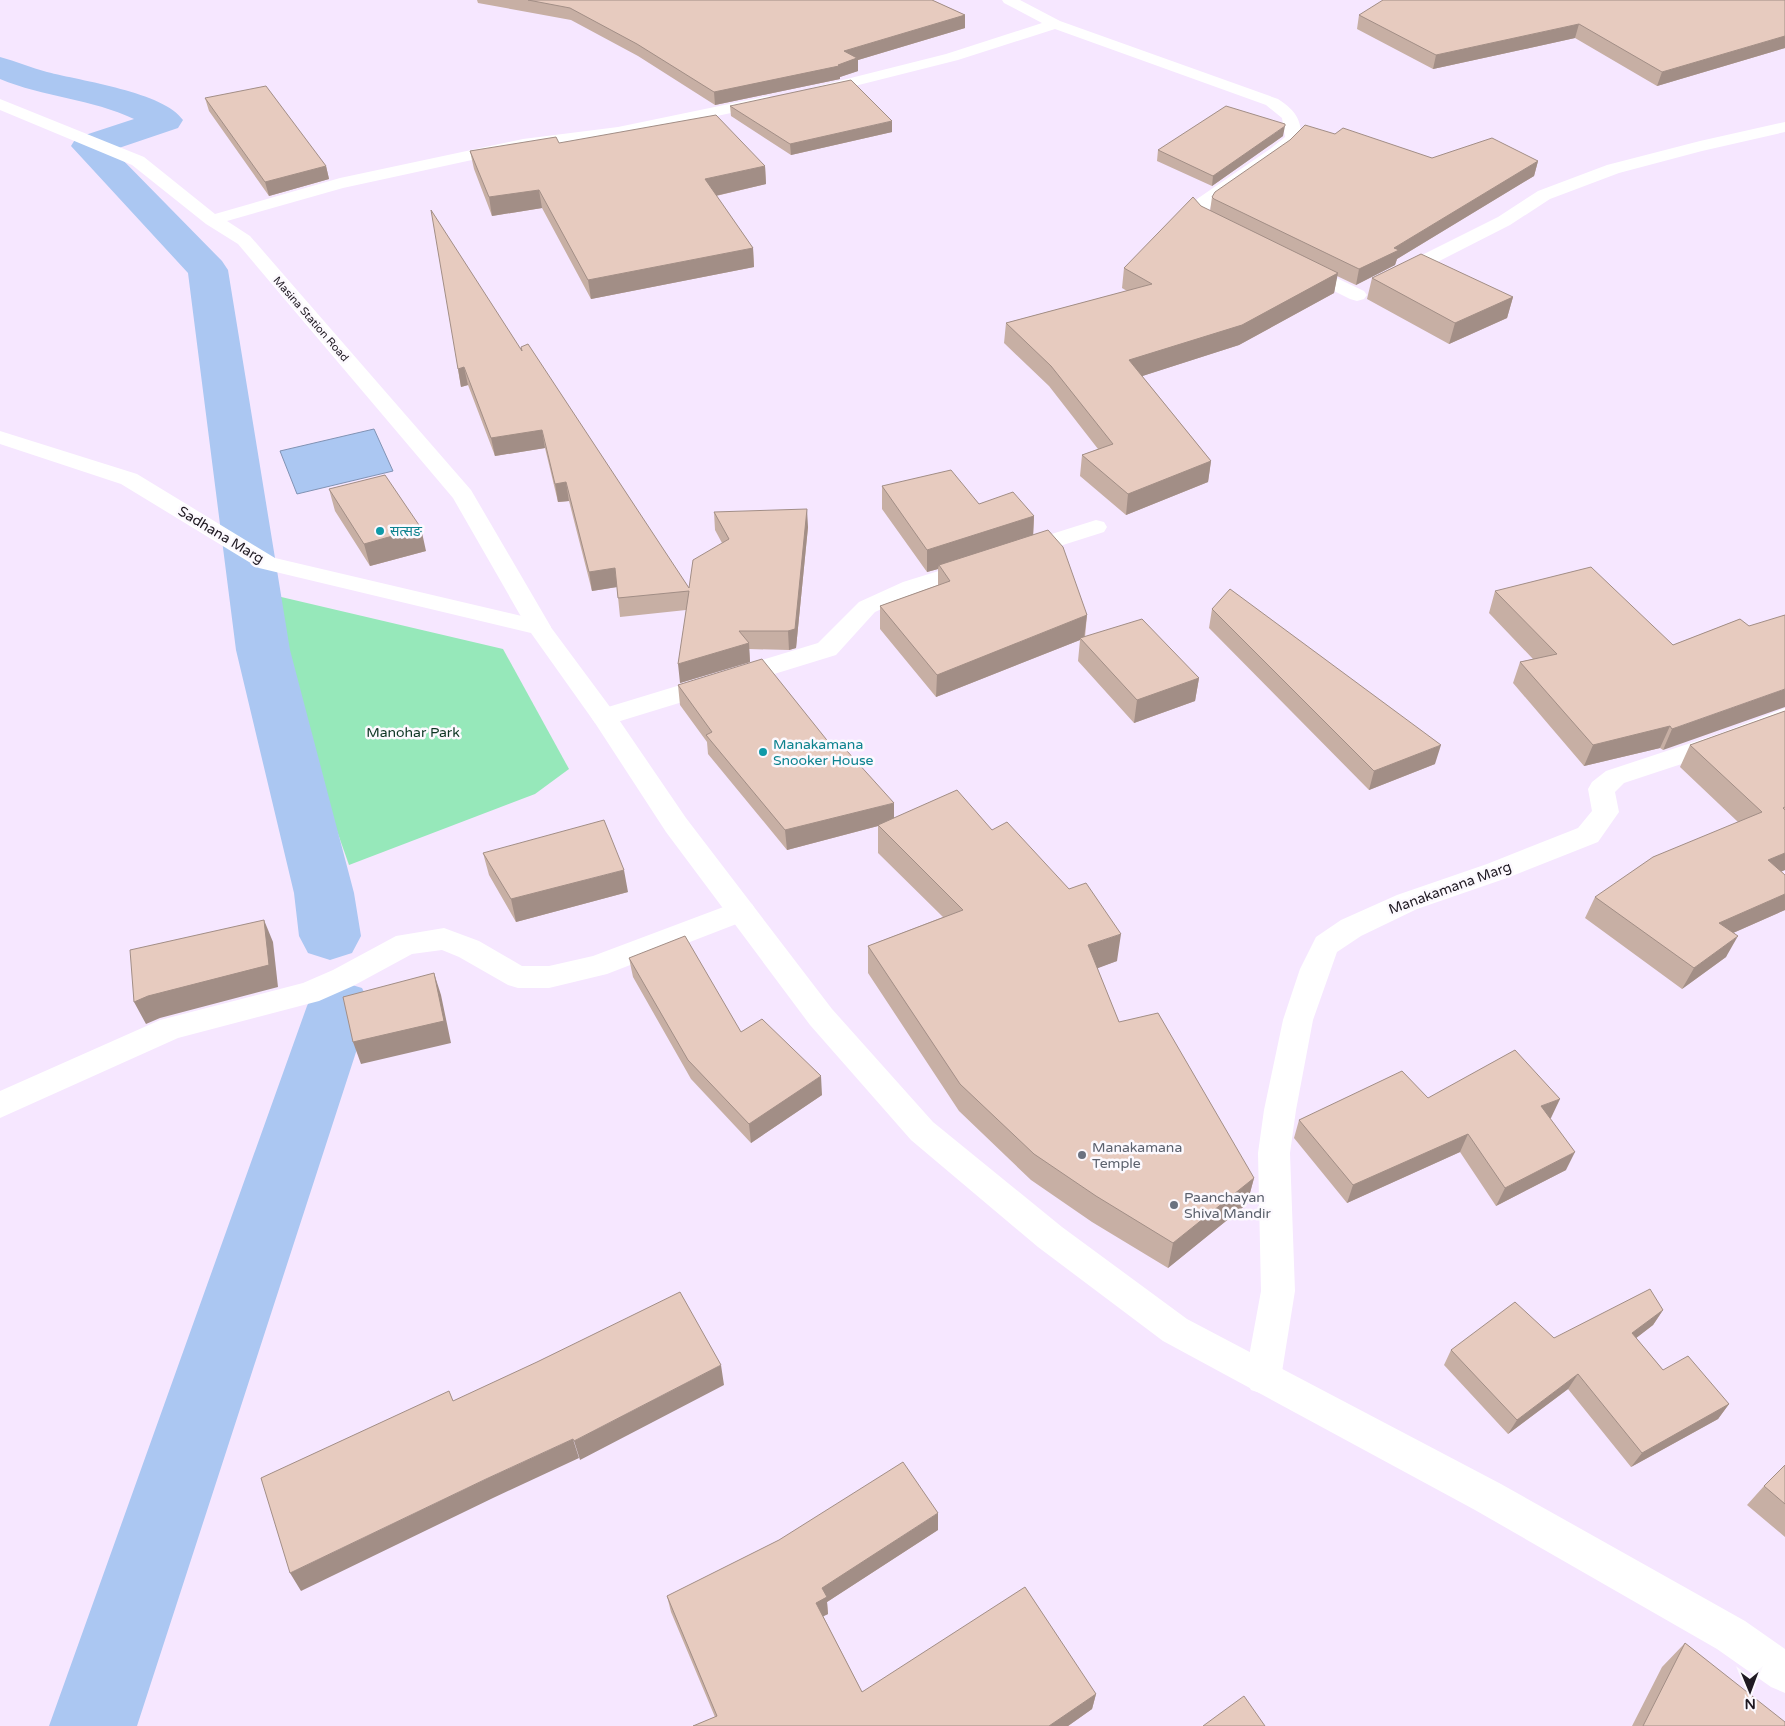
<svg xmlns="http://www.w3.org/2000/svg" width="1785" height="1726" viewBox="0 0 1785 1726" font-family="'Varela Round','Noto Sans Devanagari',sans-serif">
<rect width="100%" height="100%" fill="#f6e7ff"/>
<path fill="#96e8ba" d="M277,596L503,649L569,769L535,794L349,865L319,780Z"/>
<path fill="#abc7f2" stroke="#8193b4" d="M374,429L393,471L297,494L280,451Z"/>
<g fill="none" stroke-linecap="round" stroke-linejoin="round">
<path fill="#abc7f2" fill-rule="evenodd" d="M0,57C16,61 31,68 47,72C81,81 164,92 183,120L178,128L113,150L222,261L228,270L290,650L354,893L361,936L352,953L330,960L308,953L299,936L294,893L236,650L188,273L71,146L76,138L134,119C92,99 43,97 0,79Z
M339,981L362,988L371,1006L137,1726H49L307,1006L316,988Z"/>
<path fill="#fff" fill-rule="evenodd" d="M1002,0H1020L1060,21L1278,99C1293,109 1302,118 1301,138L1282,157L1211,206L1208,212C1215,220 1227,220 1233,229L1230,233C1214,237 1199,224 1190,212L1197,199L1270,149L1285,137L1282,118L1266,105L1055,29L958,60L823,94H811L809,91L811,88L946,54L1042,23L1004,3Z
M768,96L774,98L776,101L774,104L618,137L523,149L343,188L227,221L250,236L471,490L551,627L547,632L539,635L531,632L527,627L453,498L238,244L206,224L132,165L0,110V99L144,157L215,214L340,178L523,139L618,127Z
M1785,122V132L1702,151L1619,173L1550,199L1510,225L1404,279L1397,281L1390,279L1388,275L1390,271L1498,217L1538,191L1607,165L1700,141Z
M1303,262L1364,291L1367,295L1364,299L1357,301L1350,299L1296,272L1294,268L1296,264Z
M1096,520L1104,522L1107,527L1104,532L1022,558L1014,556L1011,551L1014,546Z
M974,560L982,562L986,567L982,572L919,592L875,612L836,655L604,726L595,723L591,717L595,711L818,643L859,602L903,582Z
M1785,708V727L1739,745L1624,783L1615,792L1619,812L1598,842L1507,878L1417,909L1361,936L1337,952L1313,1020L1296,1110L1290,1153L1295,1291L1281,1378L1275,1390L1263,1394L1251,1390L1245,1378L1261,1291L1258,1153L1264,1110L1283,1020L1300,969L1316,937L1341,920L1397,895L1487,864L1578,828L1592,811L1588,789L1592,782L1606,771L1721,733Z
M742,900L752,904L756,911L752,918L607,974L549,988H518L508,985L459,957L442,950L412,954L353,986L319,1001L178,1038L0,1118V1091L160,1020L303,983L333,970L396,936L444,928L479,941L522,966H549L593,956Z"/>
<path fill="#fff" fill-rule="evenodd" d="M0,431L137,474L275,558L547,622L613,711L686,818L832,1009L933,1122L1062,1227L1187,1319L1501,1484L1745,1621L1785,1649V1693L1771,1687L1717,1649L1475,1510L1163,1341L1038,1247L911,1140L810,1025L666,832L595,723L531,633L259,568L121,484L0,444Z"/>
</g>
<path fill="#c7afa4" d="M477,0H932L965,15V28L858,60V71L840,77V79L715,105L638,56L571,20L478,3Z
M1785,0V48L1657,86L1575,38L1433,69L1357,29L1359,15Z
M205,98L326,166L329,179L269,196L209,111Z
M730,106L892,132L791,155L731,116Z
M1335,134L1432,158L1538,161L1534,176L1397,259L1395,265L1356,285L1337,276L1334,293L1239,345L1142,376L1211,461L1208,482L1126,515L1080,476L1082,455L1098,449L1049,386L1004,343L1006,323L1127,291L1122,288L1124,268L1201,206L1210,211L1212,197Z
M1283,136L1212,186L1157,161L1158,150Z
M559,143L765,166L766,184L716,196L753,248L754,267L591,299L542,208L492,216L474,169L470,151Z
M1372,278L1513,297L1507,318L1449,344L1367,299Z
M522,351L689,588L722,543L715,530L714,512L808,527L796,648L789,650L749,649L750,662L680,683L686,610L620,617L617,587L592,591L569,501L558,502L545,448L495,456L468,385L461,387L458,369Z
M882,486L1034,516L1033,535L1087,615L1085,637L1199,678L1195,701L1134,723L1078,661L1080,640L936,697L880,629V606L938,585V569L927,572L882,509Z
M329,489L426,551L370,566L335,511Z
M1495,591L1673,645L1740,619L1663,750L1660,748L1584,766L1513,683L1520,662L1533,659L1489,613Z
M1212,609L1435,764L1369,790L1209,628Z
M678,685L894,818L992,830L1117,961L1097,968L1119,1022L1254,1178L1247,1204L1168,1268L1092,1222L1031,1180L959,1111L868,973V946L943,917L878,853V826L787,850L708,754L707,742L680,705Z
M1785,711V870L1781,871L1785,875V910L1733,933L1726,957L1682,989L1585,918L1595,897L1738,822L1680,767L1690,745Z
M483,853L628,892L516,922L489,875Z
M629,958L741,1032L822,1095L751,1143L691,1079L633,977Z
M1428,1098L1551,1118H1550L1566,1170L1496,1206L1460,1152L1347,1203L1294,1138L1299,1120Z
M1663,1310L1653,1325L1636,1338L1663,1370L1729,1404L1718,1419L1631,1467L1568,1389L1508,1434L1444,1365L1451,1350L1554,1338Z
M1785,1465V1537L1747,1505L1764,1486Z
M938,1530L827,1602L828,1614L823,1616L862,1692L1096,1694L1092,1709L1068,1726H693L715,1717L671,1612L667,1596Z
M1685,1643L1785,1726H1632L1662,1667Z"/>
<path fill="#a28e86" d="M965,15V28L858,60V71L840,77V79L715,105L714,92L838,65L844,51Z
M1579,24L1575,38L1433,69L1436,55Z
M1785,36V48L1657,86L1662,72Z
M892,121V132L791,155L790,144Z
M1285,126L1283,136L1212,186L1213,176Z
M1538,161L1534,176L1397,259L1395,265L1356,285L1359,269L1394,248Z
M326,166L329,179L269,196L265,182Z
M765,166L766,184L706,198L705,179Z
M539,190L542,208L492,216L489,197Z
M753,248L754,267L591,299L588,280Z
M1338,273L1334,293L1239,345L1127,381L1129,360Z
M1513,297L1507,318L1449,344L1455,323Z
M464,367L468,385L461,387L458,369Z
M542,430L545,448L495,456L491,438Z
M1211,461L1208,482L1126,515L1128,494Z
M566,482L569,501L558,502L555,484Z
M807,509L808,527L796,648L789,650L788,631Z
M1034,516L1033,538L939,565L938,569L927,572V550Z
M421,528L426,551L370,566L364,544Z
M615,568L617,587L592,591L589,572Z
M1087,615L1084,638H1080V640L936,697L937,675Z
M749,643L750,662L680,683L678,664Z
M1199,678L1195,701L1134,723L1137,700Z
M1785,689V707L1663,750L1672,729Z
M1670,726L1660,748L1584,766L1593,745Z
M1441,745L1435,764L1369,790L1374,771Z
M894,803V822L878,825V826L787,850L785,830Z
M1785,853V870L1756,882L1768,860Z
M624,870L628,892L516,922L511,899Z
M1785,894V910L1708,944L1719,923Z
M264,920L273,942L278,987L160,1018L146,1024L134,1002Z
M1121,934L1117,961L1085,973L1088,945Z
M1738,936L1726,957L1682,989L1694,968Z
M434,973L441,995L451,1043L361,1064L353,1042Z
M821,1076L822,1095L751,1143L749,1124Z
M1560,1099L1551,1118L1533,1124L1541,1106Z
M1468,1134L1460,1152L1347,1203L1353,1185Z
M1575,1152L1566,1170L1496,1206L1505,1188Z
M1254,1178L1247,1204L1168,1268L1173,1243Z
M1663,1310L1653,1325L1622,1349L1632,1333Z
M721,1365L724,1385L580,1460L574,1441Z
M1578,1374L1568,1389L1508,1434L1517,1420Z
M1729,1404L1718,1419L1631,1467L1642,1453Z
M573,1439L579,1458L493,1498L301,1591L290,1573L486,1479Z
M938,1513V1530L827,1602L828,1614L818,1619L816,1603L822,1588Z
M1096,1694L1092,1709L1068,1726H1049Z"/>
<path fill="#e7cbbf" stroke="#a28e86" d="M528,0H932L965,15L844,51L857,58L838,65L839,66L714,92L637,44L570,8Z
M1383,0H1785V36L1662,72L1579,24L1436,55L1359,15Z
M851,80L892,121L790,144L730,106Z
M266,86L326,166L265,182L205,98Z
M1226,106L1285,124V126L1213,176L1158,150Z
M716,115L765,166L705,179L753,248L588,280L539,190L489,197L470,151L556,137L559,143Z
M1305,125L1335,134L1343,128L1432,158L1492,138L1538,161L1394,248L1399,250L1359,269L1214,199L1212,197L1215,192L1290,140Z
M1193,197L1201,206L1338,273L1242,325L1129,360L1211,461L1128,494L1082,455L1113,444L1051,366L1006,323L1152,284L1124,268Z
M431,210L522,351L521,347L528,344L689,588L693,560L729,539L714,512L807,509L795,629L788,631H739L749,643L678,664L689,591L618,598L615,568L589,572L566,482L555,484L542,430L491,438L464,367L458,369Z
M1421,254L1513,297L1455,323L1372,278Z
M951,470L979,504L1013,492L1034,516L927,550L882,486Z
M385,475L421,528L364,544L329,489Z
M1048,530L1063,547L1087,615L937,675L880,606L950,581L939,565Z
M1591,567L1673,645L1740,619L1749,626L1785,615V689L1672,729L1670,726L1593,745L1520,662L1557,654L1495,591Z
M1230,589L1441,745L1374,771L1212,609Z
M1142,619L1199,678L1137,700L1080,638Z
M762,659L830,744L838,741L894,803L785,830L706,735L712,732L678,685Z
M1785,711V807L1783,808L1785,810V853L1768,860L1785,875V894L1719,923L1738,936L1694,968L1595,897L1653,857L1762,812L1690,745Z
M957,790L992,830L1007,822L1069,889L1086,883L1121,934L1088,945L1119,1022L1158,1013L1254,1178L1173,1243L1096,1196L1034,1154L960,1084L868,946L963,910L878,825Z
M604,820L624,870L511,899L483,853Z
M264,920L269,965L148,996L134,1002L130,950Z
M685,936L741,1032L762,1019L821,1076L749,1124L688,1060L629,958Z
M434,973L444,1021L353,1042L343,997Z
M1515,1050L1560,1099L1541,1106L1575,1152L1505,1188L1468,1134L1353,1185L1299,1120L1402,1071L1428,1098Z
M1650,1289L1663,1310L1632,1333L1663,1370L1688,1356L1729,1404L1642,1453L1578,1374L1517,1420L1451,1350L1515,1302L1554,1338Z
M680,1292L721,1365L574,1441L573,1439L486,1479L290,1573L261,1478L449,1391L453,1401L537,1362Z
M903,1462L938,1513L822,1588L827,1597L816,1603L862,1692L1025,1587L1096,1694L1049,1726H693L717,1716L667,1596L779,1540Z
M1785,1465V1504L1764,1486Z
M1685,1643L1785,1722V1726H1643Z
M1244,1696L1265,1726H1203Z"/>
<g fill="#0f9aa8" stroke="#fcf9fe" stroke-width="2">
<circle cx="380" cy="531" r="5"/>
<circle cx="763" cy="752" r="5"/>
</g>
<g fill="#6b7280" stroke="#fcf9fe" stroke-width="2">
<circle cx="1082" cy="1155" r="5"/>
<circle cx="1174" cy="1205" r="5"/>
</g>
<g text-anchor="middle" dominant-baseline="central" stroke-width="5" stroke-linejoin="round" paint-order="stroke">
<g font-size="11" fill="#1f1922" stroke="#fcf9fe">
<text transform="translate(311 319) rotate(49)">Masina Station Road</text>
</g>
<g font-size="14" fill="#0d838f" stroke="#fcf9fe" text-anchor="start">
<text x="390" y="531">सत्सङ</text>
<text x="773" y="744">Manakamana<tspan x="773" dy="16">Snooker House</tspan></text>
</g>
<g font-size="14" fill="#1f1922" stroke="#fcf9fe">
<text transform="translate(221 535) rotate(31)">Sadhana Marg</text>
<text transform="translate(1450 888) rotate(-20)">Manakamana Marg</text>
</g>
<g font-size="14" fill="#0d3623" stroke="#fcf9fe">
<text x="413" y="732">Manohar Park</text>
</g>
<g font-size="14" fill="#5b616d" stroke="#fcf9fe" text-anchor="start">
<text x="1092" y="1147">Manakamana<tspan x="1092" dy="16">Temple</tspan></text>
<text x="1184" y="1197">Paanchayan<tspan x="1184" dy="16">Shiva Mandir</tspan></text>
</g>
</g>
<g transform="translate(1750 1691) rotate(179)" stroke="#fcf9fe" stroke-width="4" paint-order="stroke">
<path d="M0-4L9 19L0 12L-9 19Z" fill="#1f1922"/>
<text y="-8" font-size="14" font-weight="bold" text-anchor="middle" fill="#1f1922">N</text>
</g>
</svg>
